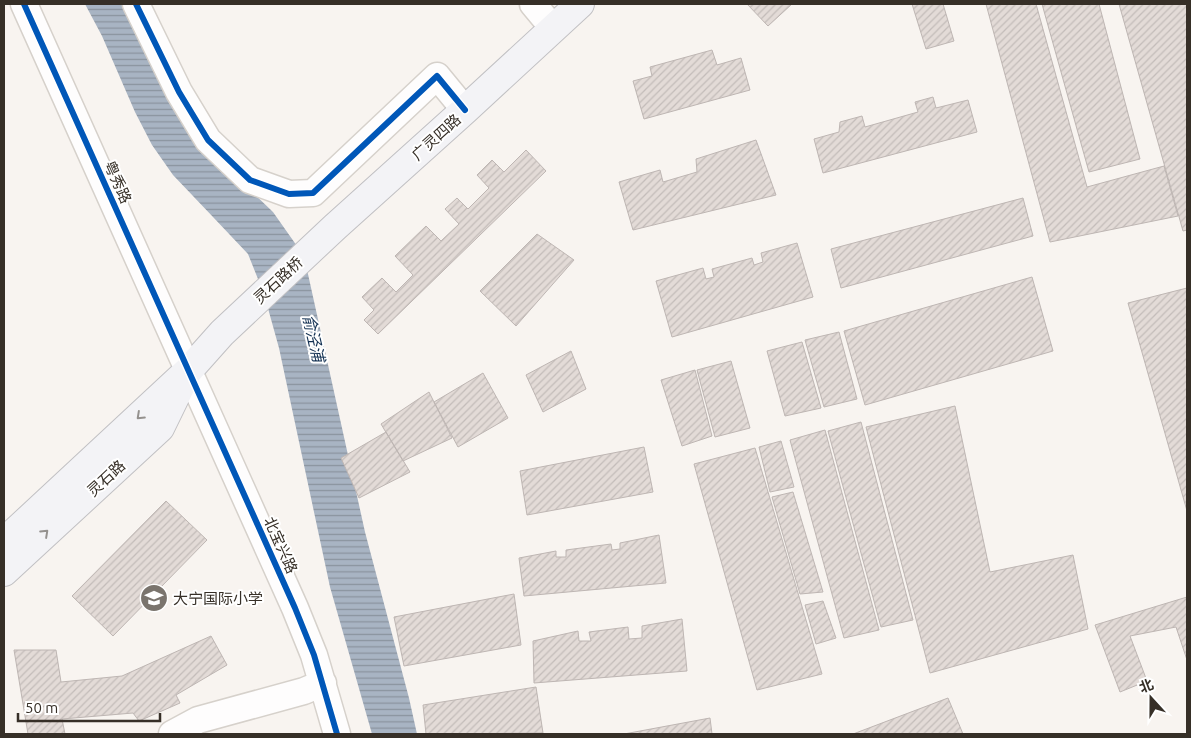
<svg xmlns="http://www.w3.org/2000/svg" width="1191" height="738" viewBox="0 0 1191 738" font-family="Ubuntu,'Noto Sans SC',sans-serif">
<defs>
<pattern id="water-rules" width="6" height="5" patternUnits="userSpaceOnUse" patternTransform="scale(1.25)"><rect width="6" height="5" fill="#a8b4c3"/><path d="M0 2.5h6" fill="none" stroke="#8a939e"/></pattern>
<pattern id="building-hatch" width="6" height="6" patternUnits="userSpaceOnUse" patternTransform="scale(1.25)"><rect width="6" height="6" fill="#e3dbd7"/><path d="M-1 1l2-2M0 6l6-6M5 7l2-2" fill="none" stroke="#c3bcb9"/></pattern>
</defs>
<rect width="100%" height="100%" fill="#f8f4f0"/>
<path fill="url(#water-rules)" d="M85,4H132L218,159L273,212L304,256L365,532L409,698L417,734H372L330,587L279,348L264,294L248,254L213,217L173,175L152,145L135,112L102,36Z"/>
<path fill="url(#building-hatch)" stroke="#beb6b3" d="M747,4H792L768,26Z
M912,4H943L954,41L926,49Z
M986,4H1036L1087,187L1164,166L1178,216L1050,242Z
M1042,4H1099L1140,159L1089,172Z
M1119,4H1187V230L1183,231Z
M712,50L717,65L741,58L750,90L644,119L633,81L652,76L650,67Z
M933,97L936,108L968,100L977,132L823,173L814,139L839,132L840,122L862,116L865,127L918,112L915,102Z
M756,140L776,195L633,230L619,182L660,170L663,182L697,172L696,159Z
M526,150L546,171L378,334L364,320L374,310L362,297L382,278L396,292L413,275L395,256L426,226L441,241L459,224L445,209L457,198L468,209L489,188L477,175L492,160L504,172Z
M1023,198L1033,236L841,288L831,249Z
M537,234L574,260L516,326L480,291Z
M797,243L813,297L672,337L656,281L703,268L706,279L714,277L712,269L752,258L754,265L763,262L761,253Z
M1032,277L1053,351L865,405L844,331Z
M1187,288V511L1128,303Z
M839,332L857,399L824,407L805,340Z
M802,342L821,408L785,416L767,351Z
M571,351L586,389L543,412L526,375Z
M731,361L750,428L715,437L697,370Z
M695,370L712,436L682,446L661,380Z
M483,373L508,418L458,447L434,402Z
M429,392L452,438L403,461L381,424Z
M955,406L990,572L1073,555L1088,629L930,673L866,427Z
M861,422L913,620L881,627L828,431Z
M825,430L879,630L844,638L790,440Z
M386,432L410,472L359,498L341,458Z
M781,441L794,487L770,492L759,447Z
M644,447L653,492L527,515L520,471Z
M755,448L822,674L757,690L694,464Z
M793,492L823,592L800,594L772,497Z
M166,501L207,540L113,636L72,596Z
M659,535L666,583L524,596L519,558L556,551V557H566V550L611,544L612,550L620,549V543Z
M514,594L521,645L404,666L394,617Z
M1187,597V660L1176,627L1130,636L1147,681L1120,692L1095,625Z
M823,601L836,638L816,644L805,605Z
M682,619L687,671L534,683L533,641L578,631L579,641H591L589,632L628,627L629,639L642,638V626Z
M211,636L227,665L176,695L180,703L139,721L133,713L62,719L65,734H28L14,650H56L61,682L122,676Z
M536,687L543,733L426,734L423,705Z
M948,698L963,734H853Z
M710,718L712,734H624Z"/>
<g fill="none" stroke-linecap="round" stroke-linejoin="round">
<g stroke="#d6d1cb" stroke-width="29">
<path id="minor" d="M24,4L295,608L314,655L337,734
M136,4L179,92L208,140L250,180L289,194L313,193L437,76L465,110
M533,4L553,28
M172,734L198,720L304,691L323,683"/>
</g>
<g stroke="#c1c0c3" stroke-width="30">
<path id="major" d="M4,542L189,370L222,333L335,227L465,110L580,4
M4,572L160,428L181,385"/>
</g>
<use href="#minor" stroke="#fefdfd" stroke-width="26"/>
<use href="#major" stroke="#f3f3f6" stroke-width="28"/>
<g stroke="#fff" stroke-width="9">
<path id="cycleway" d="M24,4L295,608L314,655L337,734
M136,4L179,92L208,140L250,180L289,194L313,193L437,76L465,110"/>
</g>
<use href="#cycleway" stroke="#0057b8" stroke-width="6"/>
</g>
<defs><path id="oneway-chevron" d="M-2-3.5L2.5 0L-2 3.5" fill="none" stroke-width="1.6" stroke-linecap="round" stroke-linejoin="round" transform="scale(1.25)"/></defs>
<g stroke="#94918e">
<use href="#oneway-chevron" transform="translate(140 416) rotate(137)"/>
<use href="#oneway-chevron" transform="translate(45 533) rotate(-43)"/>
</g>
<defs>
<g id="school-disc" transform="scale(1.4375)"><circle r="9.5" fill="#7a746d" stroke="#fff"/><path d="M0-5L7-2L0 1L-7-2ZM-4 1L0 2.5L4 1V4Q0 6-4 4Z" fill="#fff"/></g>
</defs>
<g fill-rule="evenodd">
<use href="#school-disc" x="154" y="598"/>
</g>
<g text-anchor="middle" dominant-baseline="central" stroke-width="4" stroke-linejoin="round" paint-order="stroke">
<g font-size="15" fill="#362f27" stroke="#fff">
<text transform="translate(436 137) rotate(-42)">广灵四路</text>
<text transform="translate(118 182) rotate(66)">粤秀路</text>
<text transform="translate(278 280) rotate(-43)">灵石路桥</text>
<text transform="translate(106 478) rotate(-43)">灵石路</text>
<text transform="translate(281 545) rotate(66)">北宝兴路</text>
</g>
<g font-size="15" fill="#362f27" stroke="#fff" text-anchor="start">
<text x="173" y="598">大宁国际小学</text>
</g>
<g font-size="16" font-style="italic" fill="#112f51" stroke="#fff">
<text transform="translate(314 338) rotate(77)">俞泾浦</text>
</g>
</g>
<rect width="1191" height="738" fill="none" stroke="#362f27" stroke-width="10"/>
<g transform="translate(1151 698) rotate(339)" stroke="#ffffff" stroke-width="4" paint-order="stroke">
<path d="M0-4L9 19L0 12L-9 19Z" fill="#362f27"/>
<text y="-8" font-size="14" font-weight="bold" text-anchor="middle" fill="#362f27">北</text>
</g>
<path d="M18 713v8h142v-8" fill="none" stroke="#362f27" stroke-width="2.5"/>
<text x="25" y="713" font-size="15" fill="#362f27" stroke="#ffffff" stroke-width="4" paint-order="stroke">50 m</text>
</svg>
